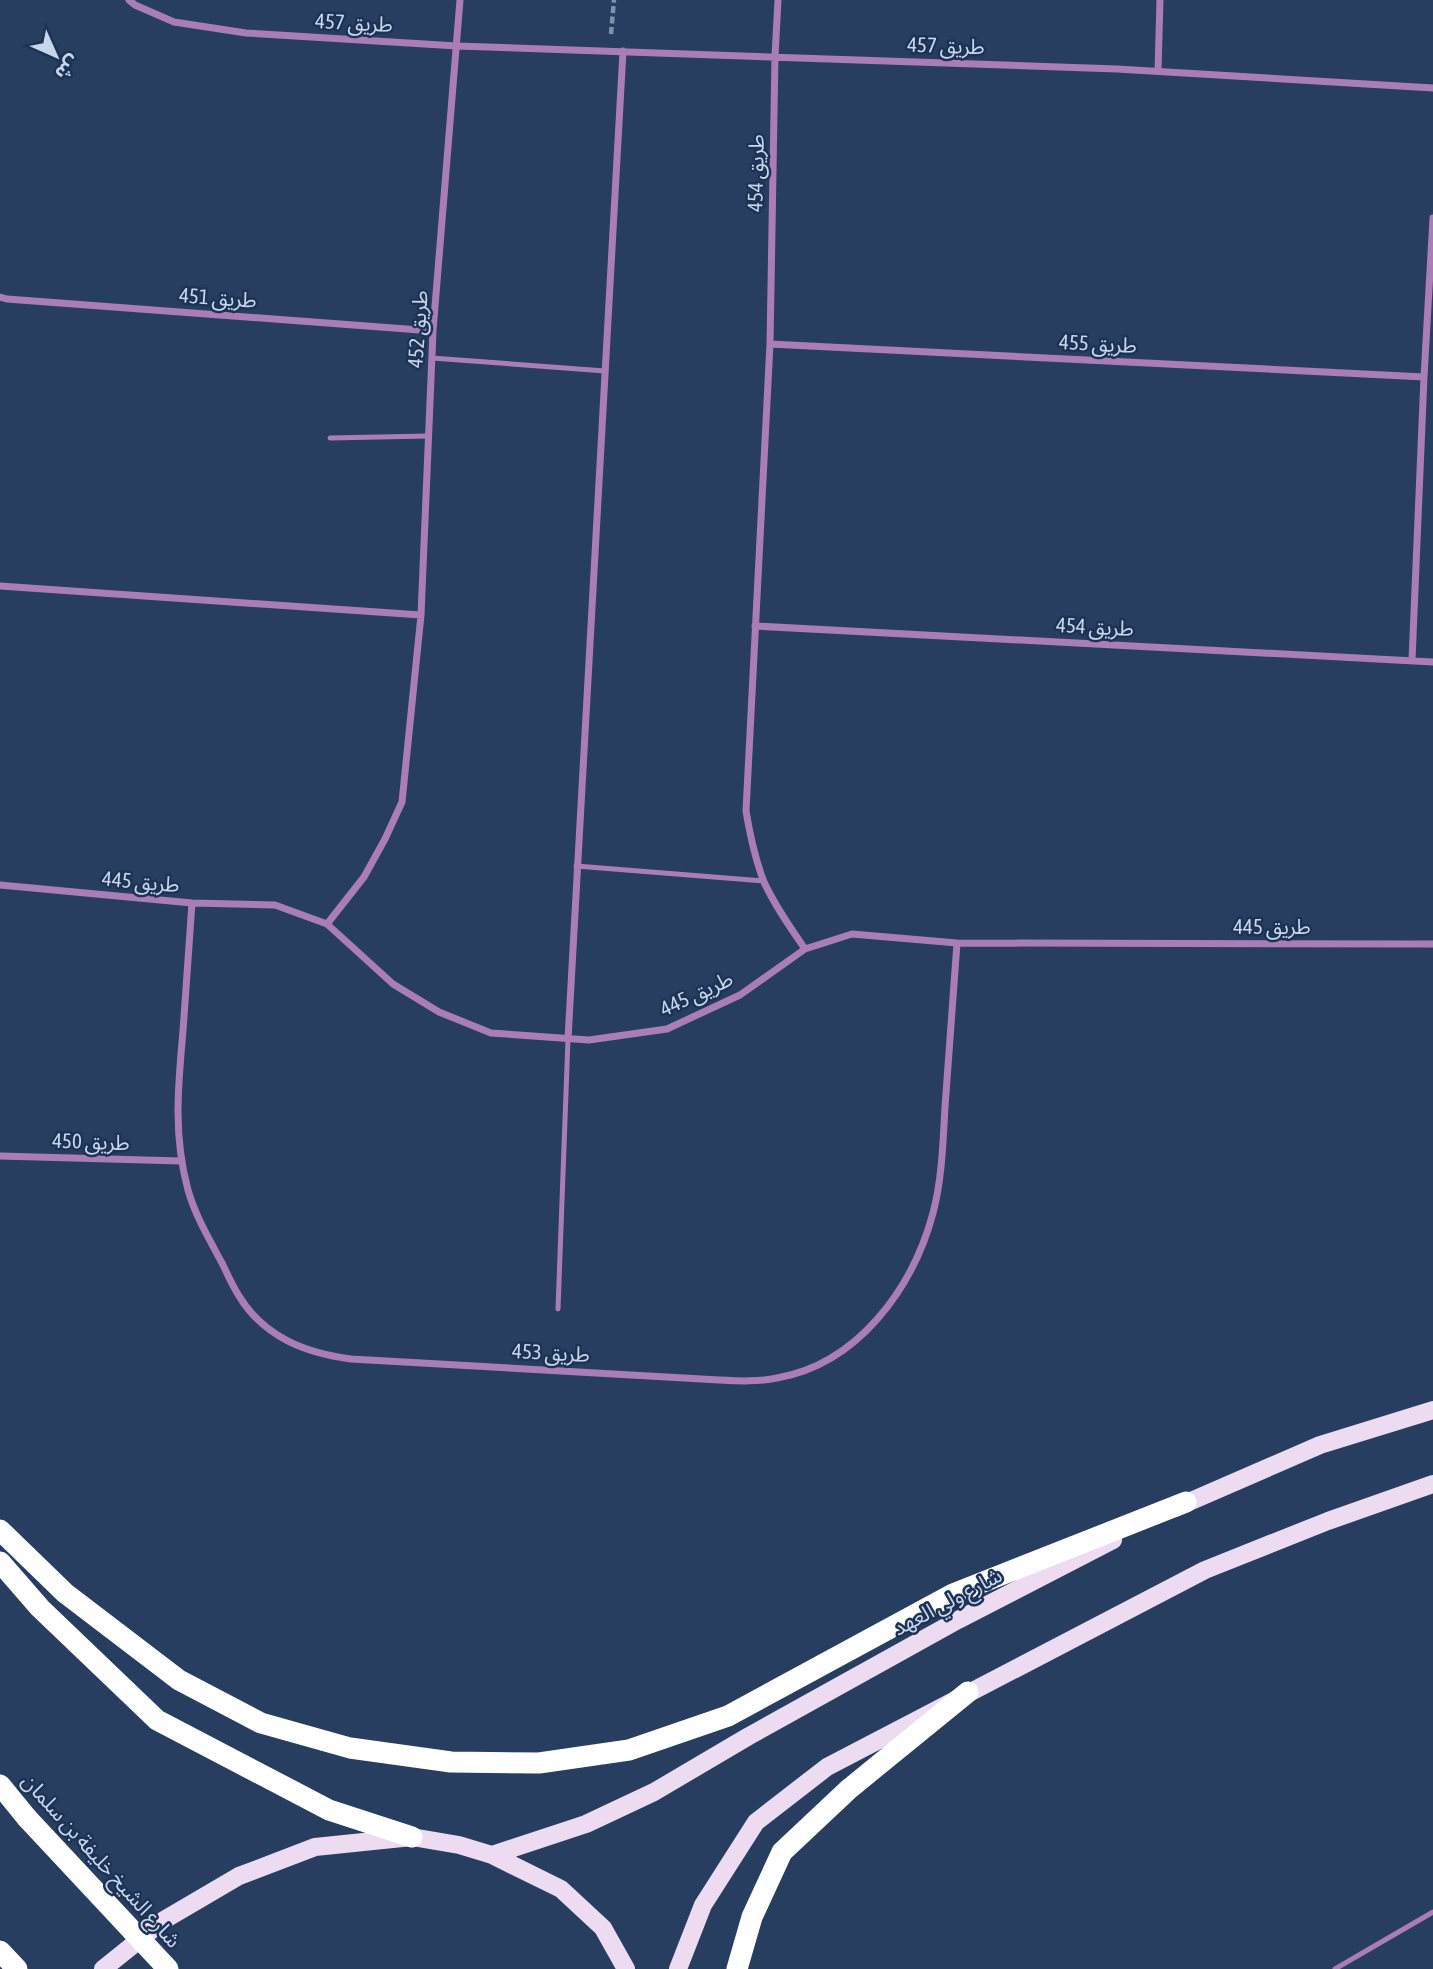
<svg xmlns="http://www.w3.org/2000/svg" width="1433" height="1969" viewBox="0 0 1433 1969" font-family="'Asap Condensed','Noto Sans Arabic',sans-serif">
<rect width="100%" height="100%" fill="#273e61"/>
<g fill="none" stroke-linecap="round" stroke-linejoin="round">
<path stroke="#7f92ad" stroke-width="4.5" stroke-dasharray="7 3.5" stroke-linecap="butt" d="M611,34L614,0"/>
<path stroke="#aa7db6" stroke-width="5" d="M432,358L605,371
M330,438L428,436
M576,866L764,881
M558,1309L568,1039
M1335,1969L1433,1912"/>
<path stroke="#aa7db6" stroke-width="7" d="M129,0L135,5L174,22L246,33L457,46L1117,69L1433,88
M778,0L775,56L770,344L746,811C750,835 755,859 764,882C775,906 790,927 805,949
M1158,71L1160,0
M0,297L7,299L433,331
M770,344L1424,377
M0,586L421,615
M755,626L1433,662
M1412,660L1424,377L1433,218
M0,885L192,903L275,905L327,924L393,984L439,1012L491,1033L589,1040L667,1029L740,995L805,949L852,934L957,943L1433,944
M192,903C189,946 186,988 183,1031C178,1086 173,1135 188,1190C195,1215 209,1239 222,1263C227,1273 232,1285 239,1296C264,1337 305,1353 351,1359L719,1380C739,1381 758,1382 777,1378C858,1364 913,1288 933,1213C942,1179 943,1142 945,1107C949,1052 953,997 957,943
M327,924L364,877L385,839L402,802L421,615L433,331L460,0
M568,1039L623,51
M0,1156L181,1161"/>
<path stroke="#eddbf2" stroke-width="18" d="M1175,1508L1320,1445L1433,1410
M492,1855L586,1824L654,1792L749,1736L958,1620L1113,1540
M103,1969L164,1920L239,1876L315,1847L412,1837L459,1845L492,1855L561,1889L603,1928L626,1969
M678,1969L703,1905L756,1822L827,1767L1205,1570L1328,1521L1433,1484"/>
<path stroke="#fff" stroke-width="21" d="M0,1530L65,1593L179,1680L261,1723L350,1748L451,1762L539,1763L629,1750L728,1716L953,1594L1186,1502
M0,1562L40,1608L157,1720L329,1810L412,1837
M0,1785L27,1818
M0,1951L17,1969
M737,1969L752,1917L782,1852L849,1789L968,1692"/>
<path stroke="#fff" stroke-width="21" d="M27,1818L168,1969"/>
</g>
<g text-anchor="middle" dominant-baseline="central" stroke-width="5" stroke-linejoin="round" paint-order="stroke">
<g font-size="21" fill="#c8d6ec" stroke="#1d3356">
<text transform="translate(354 22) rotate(3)">طريق 457</text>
<text transform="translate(946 45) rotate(2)">طريق 457</text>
<text transform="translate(755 173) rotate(-89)">طريق 454</text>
<text transform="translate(218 297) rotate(4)">طريق 451</text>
<text transform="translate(417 329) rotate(-86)">طريق 452</text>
<text transform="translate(1098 343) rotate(3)">طريق 455</text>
<text transform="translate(1095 626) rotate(3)">طريق 454</text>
<text transform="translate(141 881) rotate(5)">طريق 445</text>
<text x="1272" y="926">طريق 445</text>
<text transform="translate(696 993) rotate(-25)">طريق 445</text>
<text transform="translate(91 1141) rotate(2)">طريق 450</text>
<text transform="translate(551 1352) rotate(3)">طريق 453</text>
<text transform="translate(947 1601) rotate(-28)">شارع ولي العهد</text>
<text transform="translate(102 1860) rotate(48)">شارع الشيخ خليفة بن سلمان</text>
</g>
</g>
<g transform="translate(56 56) rotate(135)" stroke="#1d3356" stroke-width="5" paint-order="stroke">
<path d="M0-5L12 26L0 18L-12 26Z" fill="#c8d6ec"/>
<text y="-10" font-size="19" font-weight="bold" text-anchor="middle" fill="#c8d6ec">ش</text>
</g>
</svg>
